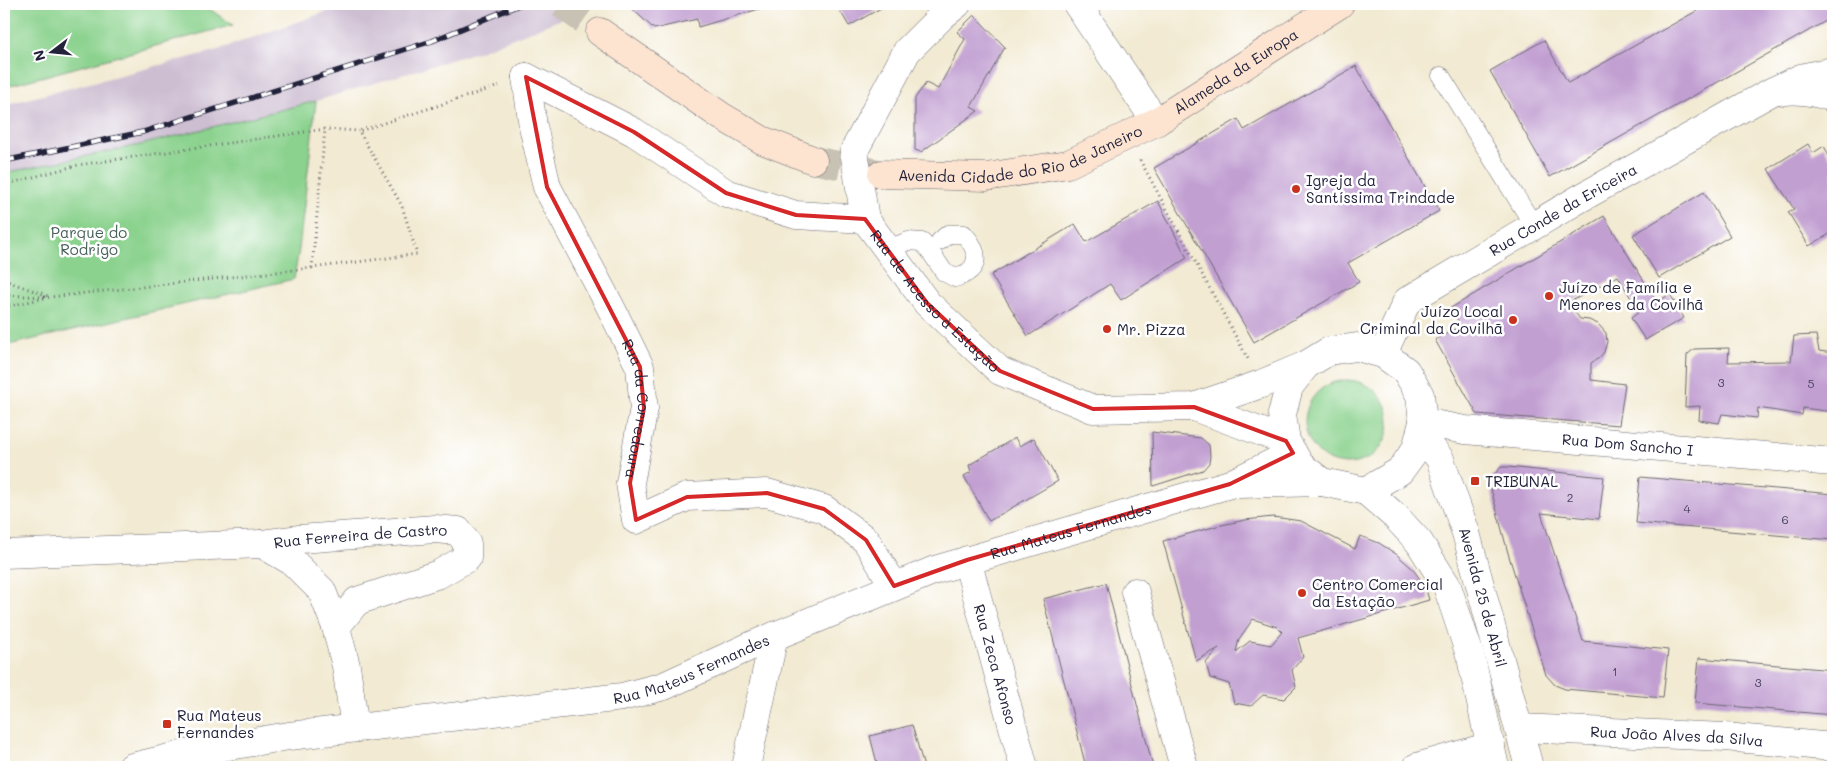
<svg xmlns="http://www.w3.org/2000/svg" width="1837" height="771" viewBox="0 0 1837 771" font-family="Mali,sans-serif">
<rect width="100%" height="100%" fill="#fff"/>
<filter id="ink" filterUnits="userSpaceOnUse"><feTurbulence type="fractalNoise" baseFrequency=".02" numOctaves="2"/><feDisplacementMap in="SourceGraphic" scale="10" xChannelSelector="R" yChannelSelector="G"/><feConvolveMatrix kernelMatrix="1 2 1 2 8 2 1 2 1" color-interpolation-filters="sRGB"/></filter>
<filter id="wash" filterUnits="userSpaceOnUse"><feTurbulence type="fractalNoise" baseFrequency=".0096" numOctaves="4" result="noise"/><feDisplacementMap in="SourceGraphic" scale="20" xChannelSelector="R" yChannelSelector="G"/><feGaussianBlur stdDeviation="1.12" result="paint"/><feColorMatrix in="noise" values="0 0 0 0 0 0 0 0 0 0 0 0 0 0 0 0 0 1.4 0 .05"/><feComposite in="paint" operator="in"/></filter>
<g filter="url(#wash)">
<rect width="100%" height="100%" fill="#f2ead2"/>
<path fill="#cdbed2" d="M348,4H600L480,51L316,101L140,145L4,173V105L215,51Z"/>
<path fill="#8ad28d" stroke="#567a64" d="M4,4H202L233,25L4,87Z
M316,101L299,249L294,279L4,346V173L140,145Z
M1305 422a42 42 0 1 1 84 0a42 42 0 1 1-84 0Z"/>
<g id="blocks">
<path fill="#c19fd1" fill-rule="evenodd" d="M627,4H776L698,27L697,19L654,29Z
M836,4H888L849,26Z
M1709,4H1833V17L1550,177L1490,71L1544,40L1568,83Z
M974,15L1005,47L971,107L978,111L921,152L915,150V98L926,83L938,89L965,39L957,32Z
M1356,66L1439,211L1348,263L1359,282L1254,342L1154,168L1238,119L1244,130Z
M1808,144L1813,153L1824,146L1833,164V232L1809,246L1788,212L1794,209L1768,169Z
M1704,192L1730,236L1659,278L1633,235Z
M1158,201L1187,258L1121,300L1110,284L1028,336L991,275L1075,224L1086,242Z
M1604,216L1657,302L1670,294L1684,318L1645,340L1631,318L1639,312L1618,276L1568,303L1580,319L1589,320L1598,324L1606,333L1607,342L1604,352L1599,358L1591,363V380L1625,384L1619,425L1477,414L1435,340L1461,326L1451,308Z
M1816,335L1819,351L1833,353V412L1803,408L1802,415L1758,408L1757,418L1722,414L1719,423L1699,420L1700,406L1685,407L1687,355L1694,349L1729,348L1728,362L1791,361L1794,336Z
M1152,432L1201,438L1209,445L1210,456L1209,463L1203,470L1153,486Z
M1015,438L1020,446L1034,438L1058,481L989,521L964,476L971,472L969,465Z
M1501,467H1508L1604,477L1599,519L1541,513L1583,641L1668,650L1663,698L1565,689L1555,685L1546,675L1508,553L1490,485L1491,478Z
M1640,477L1833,494V540L1636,523Z
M1273,517L1301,521L1355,549L1360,536L1379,543L1396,554L1412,568L1425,586L1429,600L1298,638L1303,657L1292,670L1296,687L1284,699L1263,695L1251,706L1234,703L1229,684L1210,678L1206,663L1219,648L1196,661L1163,541L1217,526L1245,520ZM1253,619L1277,627L1282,632L1271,645L1250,641L1236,652L1239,639Z
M1106,583L1153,767H1086L1043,599Z
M1699,658L1833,670V715L1695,703Z
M912,725L924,767H878L870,736Z"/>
</g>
</g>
<g filter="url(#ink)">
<use href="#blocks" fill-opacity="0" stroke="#6b6870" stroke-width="1"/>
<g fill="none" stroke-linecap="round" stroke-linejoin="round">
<path stroke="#c8c2b4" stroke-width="28" stroke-dasharray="28 14" stroke-linecap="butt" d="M561,4L600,32
M813,160L878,173"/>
<g stroke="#6b6870" stroke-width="19">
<path id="service" d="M1441,76L1534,226
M888,249L908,241L922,242L930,251L944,272L955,278C982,270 980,252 964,234H948L940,241"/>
</g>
<g stroke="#6b6870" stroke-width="29">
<g id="minor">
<path id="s1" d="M957,4L943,15L907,51L854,151L865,219L927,303L1000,371L1093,409L1194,407L1261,384L1306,365"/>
<path d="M1077,4L1156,122"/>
<path id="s2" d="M526,77L533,126L547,187L610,306L640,367L644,408L630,483L636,520L687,497L767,493L824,509L866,540L894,586"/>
<path d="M526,77L634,132L726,193L796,215L865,219"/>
<path d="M1783,91C1800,89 1817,92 1833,98"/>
<path d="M1357,347L1383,354L1406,371L1420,395L1423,422L1416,449L1400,471L1366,491L1322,482L1300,465L1286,441L1282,414L1289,387L1306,365L1329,351Z"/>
<path id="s3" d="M1383,354L1407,301L1579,199L1771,92L1801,78L1833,71"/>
<path d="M1194,407L1286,441"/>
<path id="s4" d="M1423,422L1465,430L1833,462"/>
<path id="s5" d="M1421,434L1440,459L1466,533L1529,767"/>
<path d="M1239,484L1322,482"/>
<path d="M1366,491L1396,517L1419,542L1447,586L1471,658L1495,767"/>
<path id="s6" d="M262,544L300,539L435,529L458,531L467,543V558L439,574L357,601L336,627"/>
<path d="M4,554L262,544L293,562L322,591L336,627L346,666L355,728"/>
<path id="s7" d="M967,560L1024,767"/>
<path d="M1135,592L1184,767"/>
<path id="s8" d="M1519,728L1725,737L1833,747"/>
<path id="s9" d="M132,767L198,751L289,736L622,697L664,686L753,645L935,570L1230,484L1293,453"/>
<path d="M746,767L774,636"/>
<path d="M1417,767L1491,746"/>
</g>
</g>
<g stroke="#6b6870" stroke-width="29">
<g id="secondary">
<path d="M600,32L721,116L762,140L813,160"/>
<path id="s10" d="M882,174L986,177L1068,164L1156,122L1340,4"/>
</g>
</g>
<path stroke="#6b6870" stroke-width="3" stroke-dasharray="1 4" stroke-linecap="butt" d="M1140,160L1248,359
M4,185L78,165L325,129L359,131
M312,268L325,129
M4,280L48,296
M4,295L46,297
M4,307L50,297L312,268L417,254L402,206L359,131L499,86"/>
<use href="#service" stroke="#fff" stroke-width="18"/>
<use href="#minor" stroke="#fff" stroke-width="28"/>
<use href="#secondary" stroke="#fde4d1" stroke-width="28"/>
<g stroke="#22223b" stroke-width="5.5">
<path id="rail" d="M4,161L143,132L432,41L521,4"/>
</g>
<use href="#rail" stroke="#fff" stroke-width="4" stroke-dasharray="11" stroke-linecap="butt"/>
</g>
</g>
<path fill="none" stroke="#d62828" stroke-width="4" stroke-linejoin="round" d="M526,77L634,132L726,193L796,215L865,219L927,303L1000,371L1093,409L1194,407L1286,441L1293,453L1230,484L967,560L894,586L866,540L824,509L767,493L687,497L636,520L630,483L644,408L640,367L547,187Z"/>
<g fill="#c8321e" stroke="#fff" stroke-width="2">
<circle cx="1296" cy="189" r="5"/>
<circle cx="1549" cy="296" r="5"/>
<circle cx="1513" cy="320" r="5"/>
<circle cx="1107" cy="329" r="5"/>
<rect x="1470" y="476" width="10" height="10" rx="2.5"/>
<circle cx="1302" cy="593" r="5"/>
<rect x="162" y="719" width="10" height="10" rx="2.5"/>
</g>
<g text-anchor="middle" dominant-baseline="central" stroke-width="5" stroke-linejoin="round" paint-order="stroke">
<g font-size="12" fill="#4a4160">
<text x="1721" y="382">3</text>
<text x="1811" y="383">5</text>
<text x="1570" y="497">2</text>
<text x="1687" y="508">4</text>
<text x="1785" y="519">6</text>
<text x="1615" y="671">1</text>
<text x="1758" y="682">3</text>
</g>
<g font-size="15" fill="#22223b" stroke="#fff">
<text stroke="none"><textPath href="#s10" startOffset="379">Alameda da Europa</textPath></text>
<text stroke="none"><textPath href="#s10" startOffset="142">Avenida Cidade do Rio de Janeiro</textPath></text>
<text stroke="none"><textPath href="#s3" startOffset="239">Rua Conde da Ericeira</textPath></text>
<text stroke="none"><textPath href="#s1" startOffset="359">Rua de Acesso à Estação</textPath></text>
<text stroke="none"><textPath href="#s2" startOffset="356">Rua da Corredoura</textPath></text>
<text stroke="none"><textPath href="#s4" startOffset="206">Rua Dom Sancho I</textPath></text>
<text stroke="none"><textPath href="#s9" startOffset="975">Rua Mateus Fernandes</textPath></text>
<text stroke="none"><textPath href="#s6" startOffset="99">Rua Ferreira de Castro</textPath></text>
<text stroke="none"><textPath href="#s5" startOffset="176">Avenida 25 de Abril</textPath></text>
<text stroke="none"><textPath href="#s7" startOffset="108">Rua Zeca Afonso</textPath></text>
<text stroke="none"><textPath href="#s9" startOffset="570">Rua Mateus Fernandes</textPath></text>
<text stroke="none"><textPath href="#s8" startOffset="158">Rua João Alves da Silva</textPath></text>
</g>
<g font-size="15" fill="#22223b" stroke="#fff" text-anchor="start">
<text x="1306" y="180">Igreja da<tspan x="1306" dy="17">Santíssima Trindade</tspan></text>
<text x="1559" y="287">Juízo de Família e<tspan x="1559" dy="17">Menores da Covilhã</tspan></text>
<text x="1503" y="311" text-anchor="end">Juízo Local<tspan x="1503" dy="17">Criminal da Covilhã</tspan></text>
<text x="1117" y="329">Mr. Pizza</text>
<text x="1485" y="481">TRIBUNAL</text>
<text x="1312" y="584">Centro Comercial<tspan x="1312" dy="17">da Estação</tspan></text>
<text x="177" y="715">Rua Mateus<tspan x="177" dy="17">Fernandes</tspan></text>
</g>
<g font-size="15" fill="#466058" stroke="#fff">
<text x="89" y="232">Parque do<tspan x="89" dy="17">Rodrigo</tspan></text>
</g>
</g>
<rect width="1837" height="771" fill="none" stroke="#fff" stroke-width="20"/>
<g transform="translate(52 52) rotate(254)" stroke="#ffffff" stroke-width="4" paint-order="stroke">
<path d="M0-4L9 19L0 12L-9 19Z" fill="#22223b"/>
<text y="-8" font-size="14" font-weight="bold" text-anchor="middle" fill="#22223b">N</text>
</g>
</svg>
